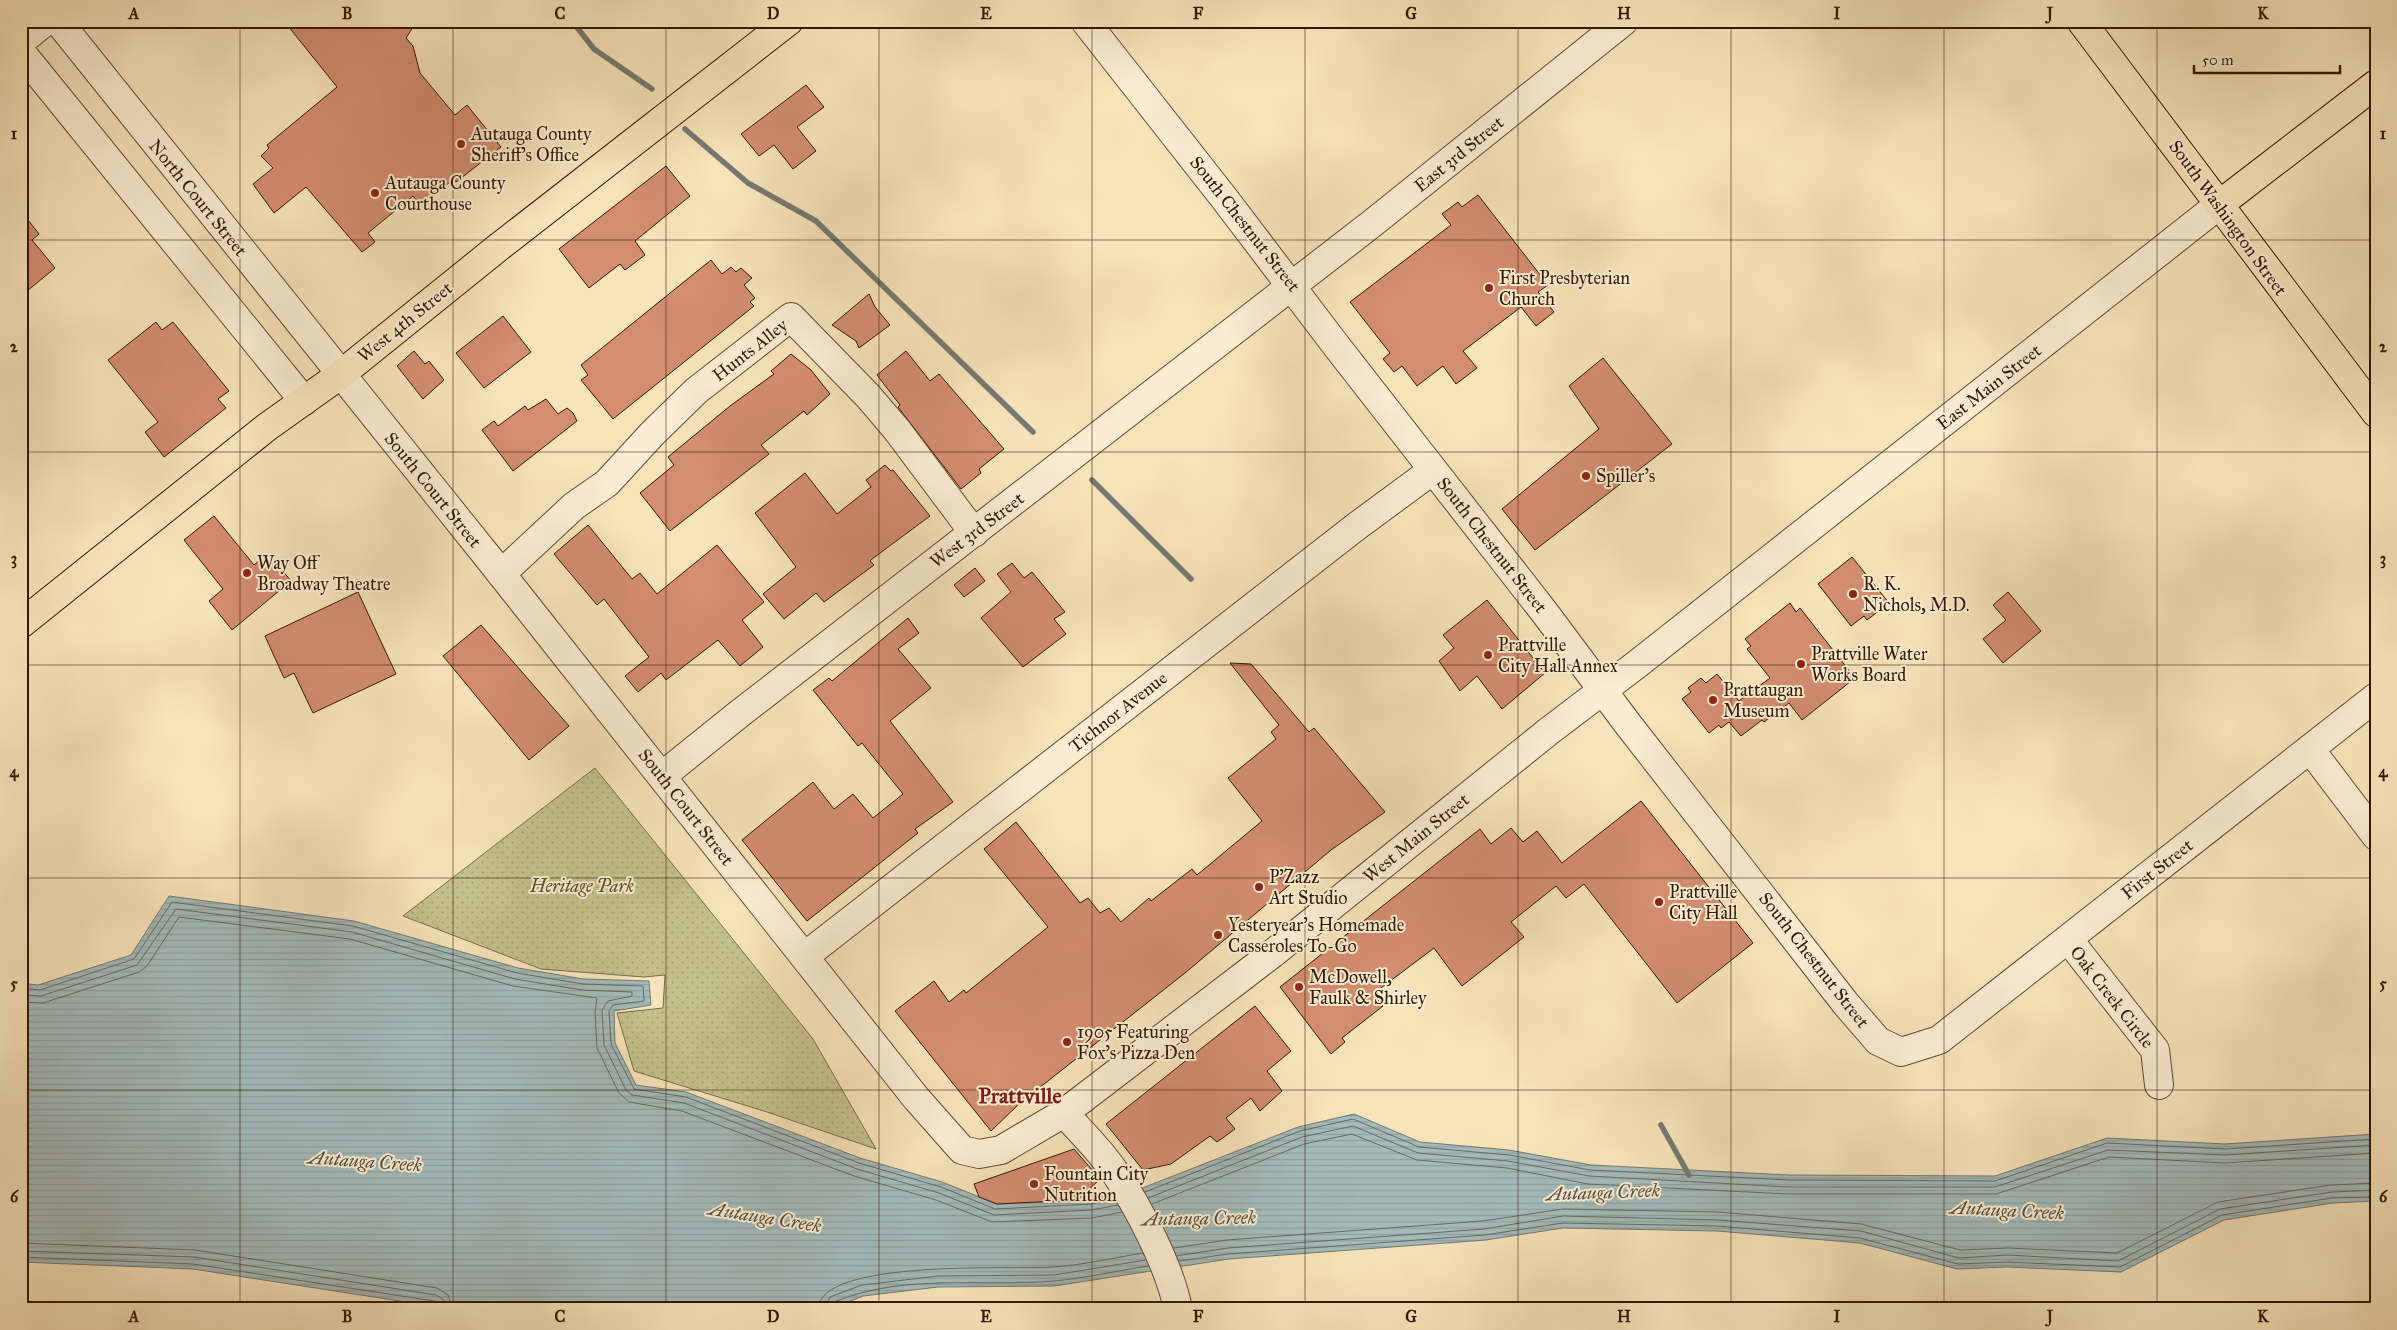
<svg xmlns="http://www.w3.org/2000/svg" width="2397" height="1330" viewBox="0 0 2397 1330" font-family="'IM FELL Great Primer',serif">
<defs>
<pattern id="grass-dots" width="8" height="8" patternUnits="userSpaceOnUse" patternTransform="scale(1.25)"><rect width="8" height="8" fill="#c3c18b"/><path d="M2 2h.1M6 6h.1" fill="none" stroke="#a8a576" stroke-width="1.8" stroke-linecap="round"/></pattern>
<pattern id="water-rules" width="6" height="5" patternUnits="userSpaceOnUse" patternTransform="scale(1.25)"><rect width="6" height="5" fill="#a3bbbb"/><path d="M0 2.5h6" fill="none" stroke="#8da09f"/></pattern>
</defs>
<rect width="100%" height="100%" fill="#f7e3ba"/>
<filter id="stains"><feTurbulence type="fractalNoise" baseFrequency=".004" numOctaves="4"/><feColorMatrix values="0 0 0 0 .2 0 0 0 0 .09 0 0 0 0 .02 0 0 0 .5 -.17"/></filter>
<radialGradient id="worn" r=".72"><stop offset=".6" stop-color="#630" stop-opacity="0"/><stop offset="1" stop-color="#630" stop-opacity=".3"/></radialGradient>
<path fill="url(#grass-dots)" stroke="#7b6c46" d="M595,768L813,1039L876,1149L767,1112L634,1071L617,1013L663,1008L665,975L644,977L541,969L403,916Z"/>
<path fill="url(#water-rules)" stroke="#767971" d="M169,896L354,921L518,968L583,979L649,981L651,1005L614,1011L615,1043L636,1085L686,1092L860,1158L942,1182L997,1204L1090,1199L1140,1189L1298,1127L1354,1114L1420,1142L1509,1150L1591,1165L1789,1175L1995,1176L2107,1138L2225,1144L2376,1134V1201L2333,1203L2224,1220L2121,1272L2007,1267L1957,1269L1860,1243L1717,1231L1563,1228L1486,1240L1229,1259L1054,1286L938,1287L863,1296L831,1309H451L193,1269L21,1262V983L38,985L131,955Z"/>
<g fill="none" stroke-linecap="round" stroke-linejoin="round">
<path stroke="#6b695e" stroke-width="1" d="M21,988L40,990L134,959L172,902L353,926L517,973L583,984L643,986L644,1001L613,1005L609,1011L611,1044L634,1089L686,1097L859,1163L941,1187L995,1209L1091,1204L1114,1199
M21,995L41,996L137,965L176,909L352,932L515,979L582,990L632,992V996L608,1001L602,1010L604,1045L626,1090L632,1095L684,1103L857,1169L939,1193L994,1215L1091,1210L1118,1205
M21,1002L43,1003L139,972L147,966L179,917L350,939L513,986L597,998L595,1012L597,1048L619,1093L629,1102L682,1111L854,1176L936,1200L992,1222L1092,1218L1122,1212
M1145,1192L1300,1131L1353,1119L1419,1147L1509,1155L1590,1170L1789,1180L1995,1181L2107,1143L2225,1149L2376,1139
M1148,1198L1302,1137L1353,1126L1418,1153L1508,1161L1589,1176L1788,1187H1995L2108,1150L2225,1155L2376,1145
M1152,1204L1304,1144L1352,1134L1417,1160L1507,1168L1588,1184L1788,1194H1996L2109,1157L2225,1163L2376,1153
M21,1243L195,1250L437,1288L448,1295L453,1309
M1174,1248L1227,1240L1483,1221L1563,1209L1718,1212L1861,1224L1960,1250L2007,1248L2117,1253L2218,1202L2331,1185L2376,1183
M21,1251L194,1257L436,1295L444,1300L446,1309
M1176,1256L1228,1248L1484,1229L1563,1216L1718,1220L1861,1231L1959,1258L2007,1255L2118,1261L2220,1209L2332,1192L2376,1190
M21,1257L193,1264L434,1301L438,1304L439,1309
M1179,1261L1228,1254L1485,1235L1563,1223L1717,1226L1860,1238L1958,1264L2007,1262L2120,1267L2222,1215L2332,1198L2376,1197
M818,1309C819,1258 1015,1270 1053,1267C1083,1265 1113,1258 1143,1253
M825,1309L830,1297L862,1285L938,1276L1054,1275L1146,1260
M831,1309L834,1302C904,1273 981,1287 1054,1281C1085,1278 1117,1271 1148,1266"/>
<path stroke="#767971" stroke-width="5.5" d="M572,21L594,49L652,89
M685,129L748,183L816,221L1033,432
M1092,480L1191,579
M1661,1125L1689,1175"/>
</g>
<path fill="#d38d6f" stroke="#331702" d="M284,21H417L406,38L413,46L420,73L455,115L467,105L501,147L456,182L454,179L420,205L413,196L368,233L375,242L362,252L306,187L274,213L253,184L273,168L261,156L269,148L267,145L337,87Z
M806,85L824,107L797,127L816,151L793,169L774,145L759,156L741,134Z
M666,166L690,196L635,241L645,255L625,270L620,264L589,288L559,249Z
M1478,195L1548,285L1538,292L1554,312L1536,326L1521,307L1463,351L1477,368L1456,384L1443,366L1417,386L1402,366L1394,372L1383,359L1390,353L1350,302L1451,225L1442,214L1458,202L1462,207Z
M21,211L39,234L32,240L55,268L21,296Z
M711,260L722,274L731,267L736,272L741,268L752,278L744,285L755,298L750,302L754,306L613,419L581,380L588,375L581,365Z
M869,294L875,307L890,325L859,348L856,341L832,325Z
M503,316L531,352L484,388L456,353Z
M156,322L162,330L173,322L229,391L218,399L226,408L164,457L145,432L158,422L108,360Z
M414,351L425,364L429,361L444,380L423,399L397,366Z
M906,351L930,381L939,374L1004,449L979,469L981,473L961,489L898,407L900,405L877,375Z
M791,354L811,370L830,394L807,415L804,411L761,445L769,454L670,531L640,493L674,465L668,457L730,406L774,374L771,371Z
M1603,358L1672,444L1535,550L1502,509L1599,429L1569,386Z
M546,399L558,414L567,408L573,413L577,421L513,471L482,430L494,421L498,426L525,406L528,410Z
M885,465L891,471L893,470L930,516L872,559L870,561L874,565L824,602L816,593L784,619L763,594L796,567L755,513L805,473L837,514L871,487L866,480Z
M214,516L254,565L268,553L291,581L232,630L209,601L223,589L184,540Z
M588,525L632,579L640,573L657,594L717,545L764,602L742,620L763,647L740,666L718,640L666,680L661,673L638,692L625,676L649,657L604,599L597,605L554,554Z
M1852,557L1889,603L1867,620L1864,616L1851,626L1818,584Z
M1012,563L1024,578L1032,572L1065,612L1054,619L1066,634L1023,667L981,618L1011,592L997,574Z
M975,568L985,581L964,597L954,585Z
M358,592L396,674L313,713L294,673L284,678L265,636Z
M2008,592L2041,631L2003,663L1983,639L2006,620L1993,605Z
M1487,600L1545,673L1502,709L1477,676L1460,691L1439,661L1454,648L1443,635Z
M1790,603L1796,612L1800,608L1855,678L1802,720L1789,703L1764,722L1762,720L1741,736L1729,722L1721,728L1719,725L1709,733L1682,699L1691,692L1688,688L1701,678L1706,683L1717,674L1739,701L1770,678L1747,649L1751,646L1745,639Z
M908,618L919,633L898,649L931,688L890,721L953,802L915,829L918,833L807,921L742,840L813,782L834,809L853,794L873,818L903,794L862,743L858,746L813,690L829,678L832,681Z
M481,625L569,726L529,760L443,656Z
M1230,663L1251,664L1309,732L1314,728L1385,812L1331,850L1185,973L1020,1103L991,1131L895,1011L934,981L949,1002L964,990L966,993L1048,927L984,849L1016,822L1080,903L1088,898L1100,913L1109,908L1121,922L1149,898L1151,901L1192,869L1197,875L1262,821L1228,778L1276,739L1271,732L1279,725Z
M1641,801L1753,943L1677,1003L1584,884L1566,898L1556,886L1511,922L1524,937L1462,986L1434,948L1373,994L1383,1006L1342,1038L1345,1042L1331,1054L1280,987L1480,829L1491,844L1511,828L1523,842L1537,831L1562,863Z
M1255,1006L1291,1051L1267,1071L1282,1091L1260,1111L1251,1098L1226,1118L1235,1129L1217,1142L1210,1136L1171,1164L1143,1170L1106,1124Z
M1074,1149L1100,1179L1078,1200L997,1204L979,1197L974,1184Z"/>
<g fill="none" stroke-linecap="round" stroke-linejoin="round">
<g stroke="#644a30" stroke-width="30">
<path id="minor" d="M58,21L491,561L916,1098L962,1150L979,1154L1001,1150L1064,1113L1272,954L1549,731L1636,665L2220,204
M1085,21L1224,198L1338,348L1545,613L1627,723L1846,1004L1878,1041L1901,1052L1939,1040L2376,697
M21,41L46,21
M21,52L304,401
M501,574L574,506L607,483L652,434L696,391L791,317L868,396L897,430L974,533
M2310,749L2376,836
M662,776L739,714L1374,222L1624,21
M2068,939L2155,1050L2159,1085
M805,956L1357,526L1433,470
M1064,1113C1081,1132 1100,1150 1114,1171C1138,1206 1170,1267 1178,1309"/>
</g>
<g stroke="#331702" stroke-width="30">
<path id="major" d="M2081,21L2376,413
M2220,204L2376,84
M21,624L267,427L340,375L495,250L789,21"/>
</g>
<use href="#minor" stroke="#faedd2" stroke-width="28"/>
<use href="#major" stroke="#f7e3ba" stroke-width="28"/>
</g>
<path fill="none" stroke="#331702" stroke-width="1" stroke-opacity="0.55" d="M240,21V1309M453,21V1309M666,21V1309M879,21V1309M1092,21V1309M1305,21V1309M1518,21V1309M1731,21V1309M1944,21V1309M2157,21V1309M21,240H2376M21,452H2376M21,665H2376M21,878H2376M21,1090H2376"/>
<g fill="#8f2418" stroke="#faedd2" stroke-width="2">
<circle cx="461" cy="144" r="5"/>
<circle cx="375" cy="193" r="5"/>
<circle cx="1489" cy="288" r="5"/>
<circle cx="1586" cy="476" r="5"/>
<circle cx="247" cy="573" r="5"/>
<circle cx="1853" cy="594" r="5"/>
<circle cx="1488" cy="655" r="5"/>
<circle cx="1801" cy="664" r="5"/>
<circle cx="1713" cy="700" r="5"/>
<circle cx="1259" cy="887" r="5"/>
<circle cx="1659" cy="902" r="5"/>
<circle cx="1218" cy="935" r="5"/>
<circle cx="1299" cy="987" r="5"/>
<circle cx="1067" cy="1042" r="5"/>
<circle cx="1034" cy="1184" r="5"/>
</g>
<g text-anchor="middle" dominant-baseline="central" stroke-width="4" stroke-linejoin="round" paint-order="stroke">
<g font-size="18" fill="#331702" stroke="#faedd2" text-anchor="start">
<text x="471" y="134">Autauga County<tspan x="471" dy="21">Sheriff's Office</tspan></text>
<text x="385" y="183">Autauga County<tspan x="385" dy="21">Courthouse</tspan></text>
<text x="1499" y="278">First Presbyterian<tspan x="1499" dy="21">Church</tspan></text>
<text x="1596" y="476">Spiller's</text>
<text x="257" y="563">Way Off<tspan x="257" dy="21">Broadway Theatre</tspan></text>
<text x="1863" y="584">R. K.<tspan x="1863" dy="21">Nichols, M.D.</tspan></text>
<text x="1498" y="645">Prattville<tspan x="1498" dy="21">City Hall Annex</tspan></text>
<text x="1811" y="654">Prattville Water<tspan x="1811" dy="21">Works Board</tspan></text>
<text x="1723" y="690">Prattaugan<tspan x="1723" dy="21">Museum</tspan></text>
<text x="1269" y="877">P'Zazz<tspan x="1269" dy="21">Art Studio</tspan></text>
<text x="1669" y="892">Prattville<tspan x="1669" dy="21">City Hall</tspan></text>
<text x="1228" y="925">Yesteryear's Homemade<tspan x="1228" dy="21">Casseroles To-Go</tspan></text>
<text x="1309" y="977">McDowell,<tspan x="1309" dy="21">Faulk &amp; Shirley</tspan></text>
<text x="1077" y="1032">1905 Featuring<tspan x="1077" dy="21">Fox's Pizza Den</tspan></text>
<text x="1044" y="1174">Fountain City<tspan x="1044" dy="21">Nutrition</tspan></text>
</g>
<g font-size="18" fill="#331702" stroke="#faedd2">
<text transform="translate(1459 154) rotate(-39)">East 3rd Street</text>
<text transform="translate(198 198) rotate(51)">North Court Street</text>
<text transform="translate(2228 218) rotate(54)">South Washington Street</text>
<text transform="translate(1245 224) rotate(52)">South Chestnut Street</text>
<text transform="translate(405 322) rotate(-39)">West 4th Street</text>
<text transform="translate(750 350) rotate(-38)">Hunts Alley</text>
<text transform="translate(1989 387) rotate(-38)">East Main Street</text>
<text transform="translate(433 490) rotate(51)">South Court Street</text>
<text transform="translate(977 530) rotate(-37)">West 3rd Street</text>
<text transform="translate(1492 545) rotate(52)">South Chestnut Street</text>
<text transform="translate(1118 712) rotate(-38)">Tichnor Avenue</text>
<text transform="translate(686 807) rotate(52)">South Court Street</text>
<text transform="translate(1416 838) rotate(-39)">West Main Street</text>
<text transform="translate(2157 869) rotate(-38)">First Street</text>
<text transform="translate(1814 960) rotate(52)">South Chestnut Street</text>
<text transform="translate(2112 997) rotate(52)">Oak Creek Circle</text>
</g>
<g font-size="18" font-style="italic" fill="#5e4a2b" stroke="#faedd2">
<text x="582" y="886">Heritage Park</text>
</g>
<g font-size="19" font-style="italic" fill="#5a5043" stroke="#faedd2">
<text transform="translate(365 1161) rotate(4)">Autauga Creek</text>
<text transform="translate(1603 1192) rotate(-2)">Autauga Creek</text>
<text transform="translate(2007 1210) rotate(3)">Autauga Creek</text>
<text transform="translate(765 1217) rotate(9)">Autauga Creek</text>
<text transform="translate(1199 1218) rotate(-1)">Autauga Creek</text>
</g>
<g font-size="22" font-weight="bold" fill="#7a1f14" stroke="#faedd2">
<text x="1020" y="1095">Prattville</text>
</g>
</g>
<rect width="2397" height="1330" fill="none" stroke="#f7e3ba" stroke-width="55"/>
<path d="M2194 65v8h146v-8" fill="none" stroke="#331702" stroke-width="2.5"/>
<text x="2202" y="65" font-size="15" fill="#331702" stroke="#faedd2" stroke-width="4" paint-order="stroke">50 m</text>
<rect x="28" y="28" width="2342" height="1274" fill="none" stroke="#331702" stroke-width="2"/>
<g font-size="16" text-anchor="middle" font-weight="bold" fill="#331702">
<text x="134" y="19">A</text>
<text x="347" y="19">B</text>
<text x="560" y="19">C</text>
<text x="773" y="19">D</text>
<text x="986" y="19">E</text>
<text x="1198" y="19">F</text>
<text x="1411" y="19">G</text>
<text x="1624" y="19">H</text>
<text x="1837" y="19">I</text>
<text x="2050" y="19">J</text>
<text x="2263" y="19">K</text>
<text x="14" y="139">1</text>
<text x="2383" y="139">1</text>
<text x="14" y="352">2</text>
<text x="2383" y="352">2</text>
<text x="14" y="564">3</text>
<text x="2383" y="564">3</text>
<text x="14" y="777">4</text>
<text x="2383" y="777">4</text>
<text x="14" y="989">5</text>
<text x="2383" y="989">5</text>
<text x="14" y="1202">6</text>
<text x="2383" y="1202">6</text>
<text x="134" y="1322">A</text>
<text x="347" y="1322">B</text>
<text x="560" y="1322">C</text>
<text x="773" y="1322">D</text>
<text x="986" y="1322">E</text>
<text x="1198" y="1322">F</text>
<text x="1411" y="1322">G</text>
<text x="1624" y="1322">H</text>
<text x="1837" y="1322">I</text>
<text x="2050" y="1322">J</text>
<text x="2263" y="1322">K</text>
</g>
<rect width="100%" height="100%" filter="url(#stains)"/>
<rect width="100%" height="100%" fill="url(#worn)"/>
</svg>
